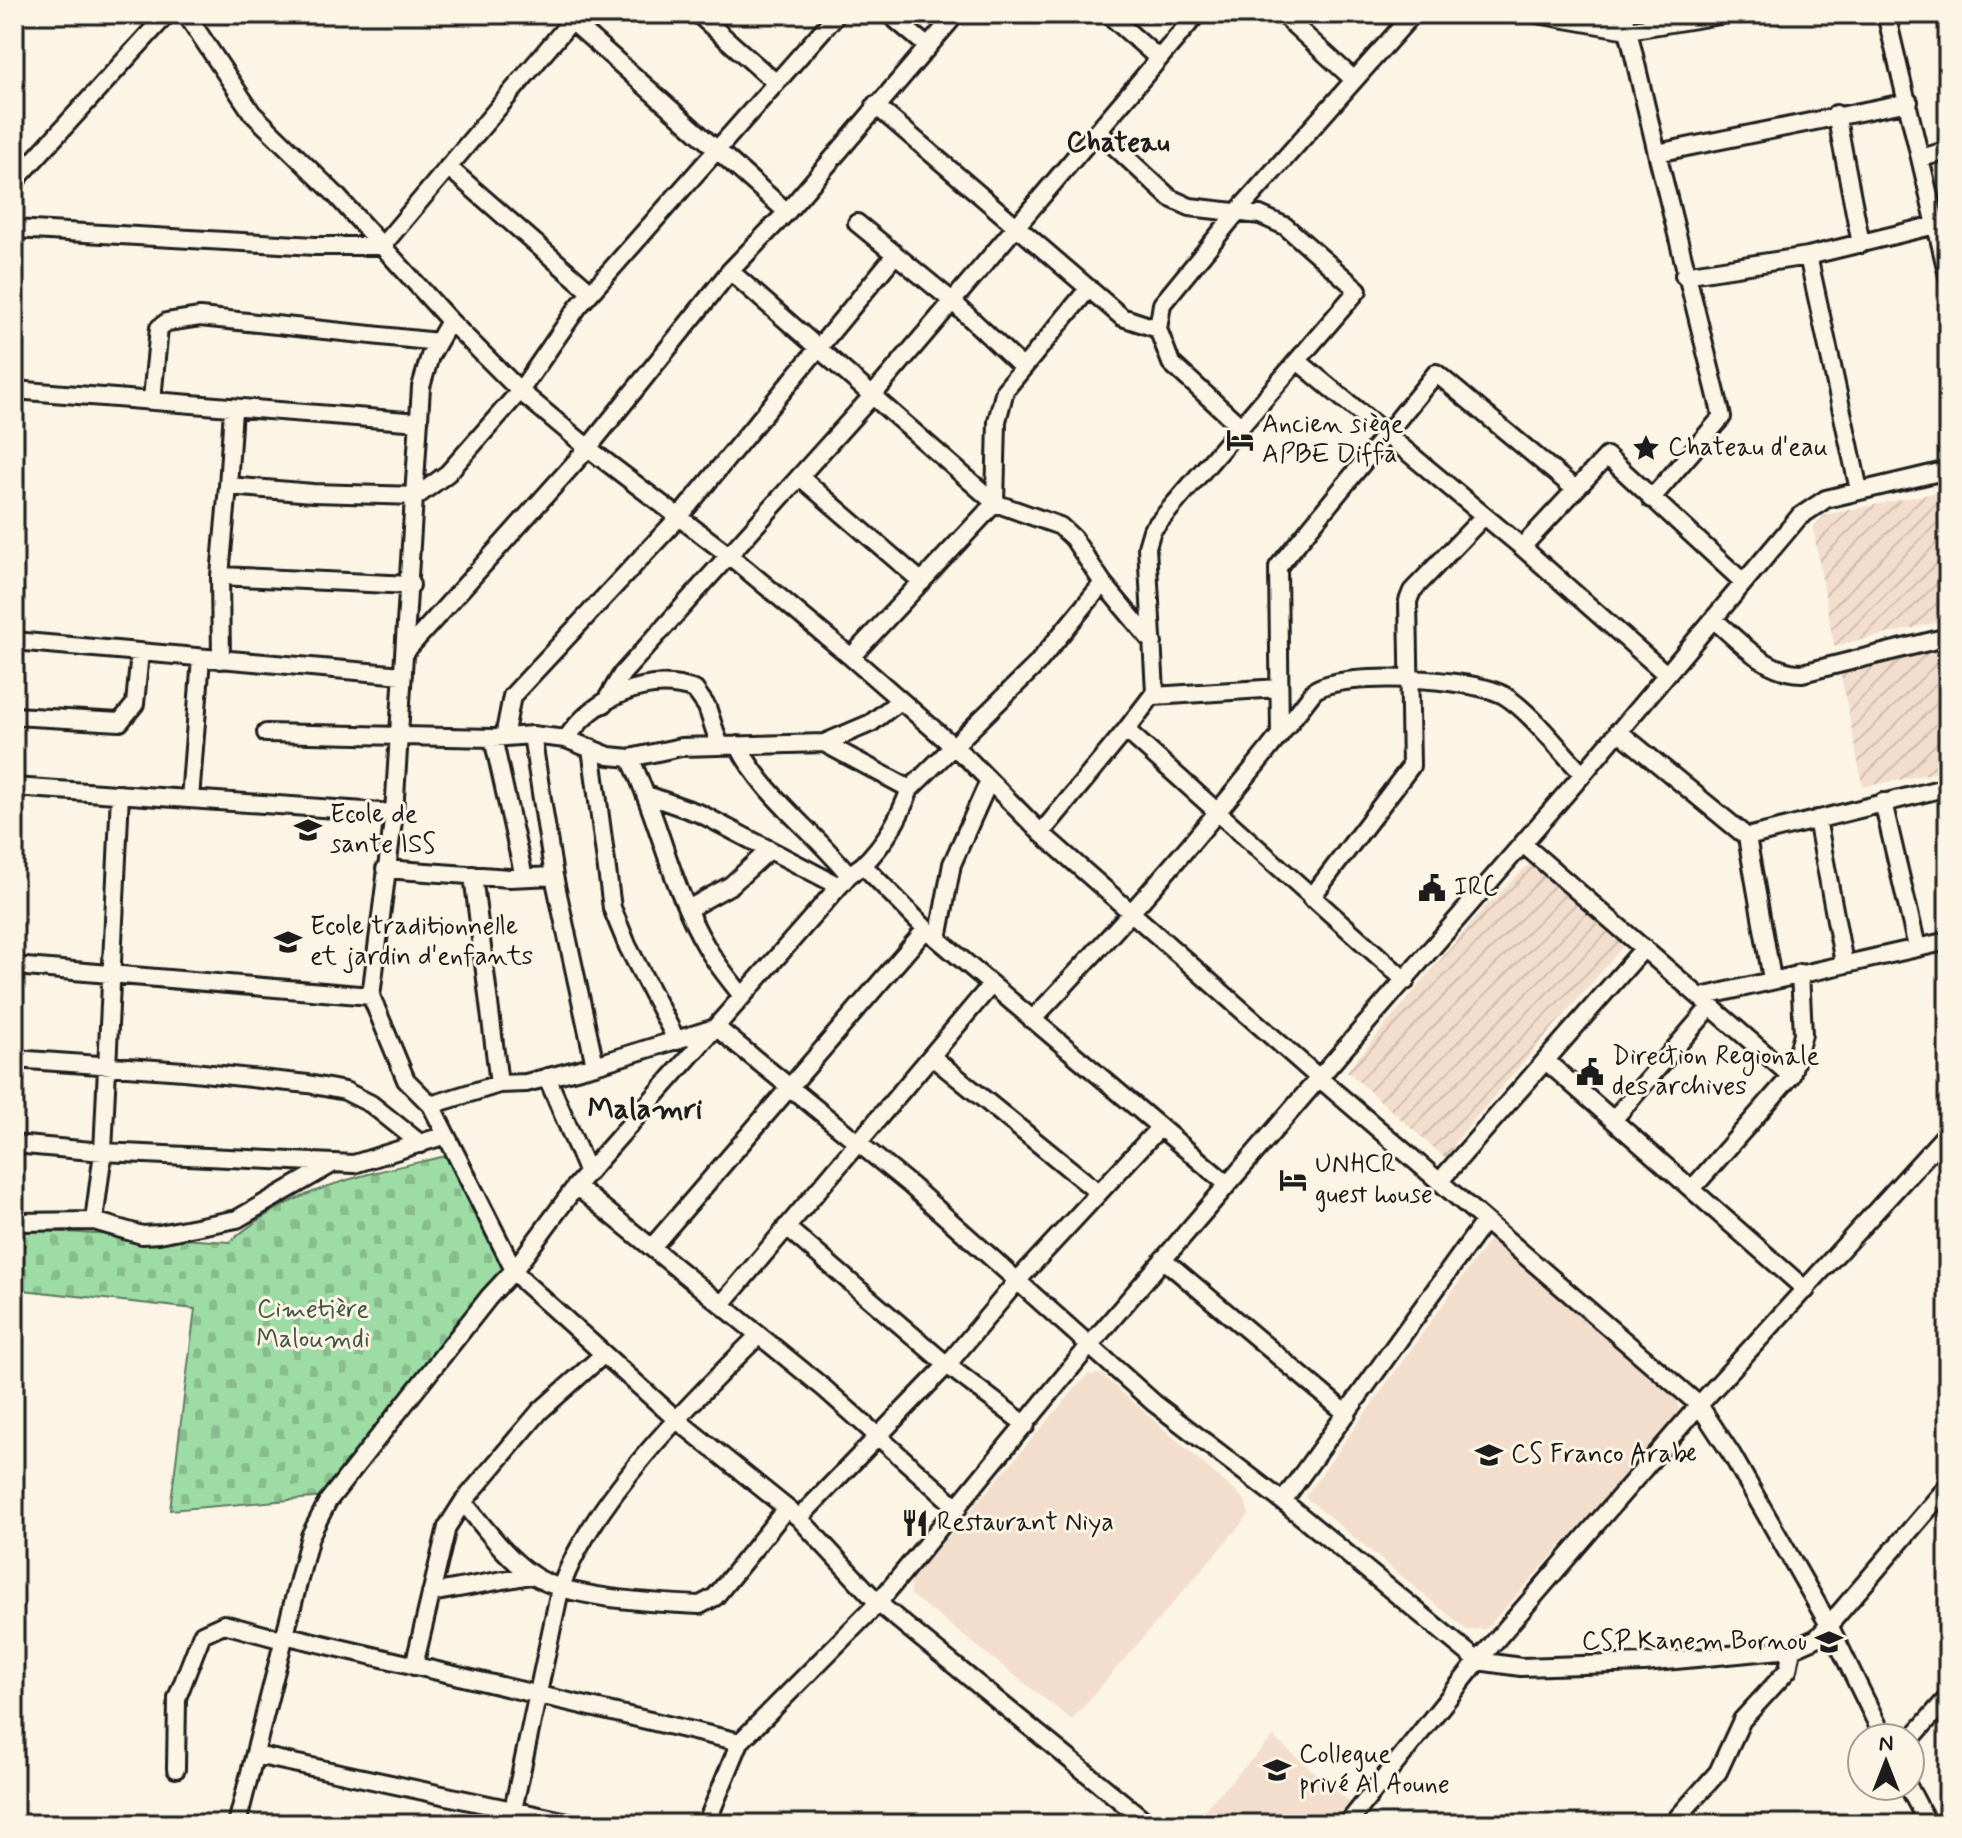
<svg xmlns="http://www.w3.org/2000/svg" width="1962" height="1838" viewBox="0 0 1962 1838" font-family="Mynerve,sans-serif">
<defs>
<pattern id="industrial-furrows" width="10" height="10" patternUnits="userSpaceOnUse" patternTransform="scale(2)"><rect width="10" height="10" fill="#f3decd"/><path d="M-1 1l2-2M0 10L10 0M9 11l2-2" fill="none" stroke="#d0beaf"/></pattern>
<pattern id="cemetery-stones" width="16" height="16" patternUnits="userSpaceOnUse" patternTransform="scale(2)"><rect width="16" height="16" fill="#9edca5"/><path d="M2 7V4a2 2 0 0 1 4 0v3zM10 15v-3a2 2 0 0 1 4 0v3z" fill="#88bc8d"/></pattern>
</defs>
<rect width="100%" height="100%" fill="#fcf5e5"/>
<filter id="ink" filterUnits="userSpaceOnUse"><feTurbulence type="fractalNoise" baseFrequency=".0125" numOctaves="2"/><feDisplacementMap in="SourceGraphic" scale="16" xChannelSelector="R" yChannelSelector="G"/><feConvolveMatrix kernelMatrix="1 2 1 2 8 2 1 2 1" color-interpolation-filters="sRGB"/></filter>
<g filter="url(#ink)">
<path fill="#f3decd" d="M1493,1235L1676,1397L1680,1414L1486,1629L1467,1630L1305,1497Z
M1101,1374L1245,1500L1249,1515L1072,1720L911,1595L910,1581L1087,1375Z
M1273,1737L1350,1802L1331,1824L1191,1823Z"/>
<path fill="url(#industrial-furrows)" d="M1948,490V620L1834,646L1813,528L1825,515Z
M1948,642V770L1863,787L1839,666Z
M1529,864L1625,944L1455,1142L1447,1160L1347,1071L1483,909Z"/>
<path fill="url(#cemetery-stones)" stroke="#5d7c60" stroke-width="2" d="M460,1153L509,1268L325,1497L170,1510L195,1309L14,1289V1229L230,1242C295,1184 377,1172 460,1153Z"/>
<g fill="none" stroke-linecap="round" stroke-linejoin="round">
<g stroke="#1c1c1c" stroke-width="22">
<path id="minor" d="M186,14L252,113L334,193L450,321L520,391L588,448L730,556L851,657L969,760L1041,833L1319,1078L1089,1346L878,1603L740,1742L706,1824
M698,14L776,83
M889,14L928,47
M1108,14L1158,58
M1282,14L1352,78
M1537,14L1628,30L1657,153
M1624,14L1628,30L1726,14
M1886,14L1948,276
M565,15L787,212
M875,105L1122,317L1158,329
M1836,114L1861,244
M1098,131L1170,198L1190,207L1260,215L1285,226L1358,290L1152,530L1147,547L1155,692L1126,730L1406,981
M1922,158L1948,150
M448,167L591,292
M14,182L167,14
M857,223L951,300L1023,368
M14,229L315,246H382L577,14
M1808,256L1859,490
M730,271L995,503L1060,526L1073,538L1103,583L1153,643
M1684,275L1808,256L1948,222
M450,321L430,356L421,387L394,813L371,996L406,1080L431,1105L514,1270L524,1282L677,1420L799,1518L878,1603L1149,1824
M1299,362L1522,547
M14,390L419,422
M152,399L159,328L167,322L200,317L438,342
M233,409L228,486L313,493L417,496L448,473L520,391L578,307L837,14
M1239,425L1171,363L1158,329L1162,304L1238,211L1413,14
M800,477L922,582
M1651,499L1722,417L1657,153L1909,102
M220,576L411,585
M1713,619C1740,641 1765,673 1802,673L1948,637
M14,641L403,675
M406,651L588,448L730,271L787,212L956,14
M851,657L995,503L997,421L1005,390L1089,288
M221,660L220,576L228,486
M1666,674L1522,547L1607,456L1742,581
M1154,696L1279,688
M604,704L622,674L872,396L1197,14
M14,716L120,722L135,704L140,652
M1618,731L1747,837L1772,979
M266,733L493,738L532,735L566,739L609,756L630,758L681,747L824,743L871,723L898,702
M532,735L554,876L595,1065
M1280,735L1278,567L1436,373L1575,489
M504,737L512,696L679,517L895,255
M493,738L524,877
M566,739C594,698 647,673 695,690L707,707L720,746
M824,743L910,789
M738,745C764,797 813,830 849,875L863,865L926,929L1227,1184
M591,748L612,908L628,947L677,1041
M630,758C659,819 671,887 706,946C716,964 730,980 742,996
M14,787L394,813
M647,795L701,814L839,886
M190,799L201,658
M1883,802L1917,947
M1817,819L1844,963
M1041,833L1126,730
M1747,837L1948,787
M1523,844L1791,1076
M863,865C886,842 899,819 910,789L1036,665L1103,583
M385,869L509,878L554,876
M473,875L499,1084
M1311,898L1411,766L1408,601L1412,591L1484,516
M688,909L731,885L767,852
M938,939L952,864L989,781
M14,966L371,996
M1701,997L1948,941
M1032,1020C1133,914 1226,806 1314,691C1341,670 1476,678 1505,696C1532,713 1560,751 1583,774
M717,1028L910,1185L1154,1403L1290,1507L1478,1661L1521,1667L1644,1663L1792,1649L1817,1638L1829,1625L1948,1486
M931,1056L1099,1193
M14,1059L184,1071L308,1084L345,1091L371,1104L421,1144
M1546,1061L1806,1290
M547,1077L588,1173
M431,1105L499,1084L526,1083L595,1065L715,1028
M1613,1120L1711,1006
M14,1144L103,1152L354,1164L446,1135
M1439,1182L1644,948
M576,1186L825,1389L958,1508
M1692,1189L1791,1076L1803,1034L1800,973
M94,1221L103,1152L120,794
M14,1222L94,1221L142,1235L159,1234L237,1219L334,1163
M786,1227L947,1365L1026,1425
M652,1247L926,929
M1163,1259L1347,1414
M722,1304L991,985
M1283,1501L1484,1222
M463,1502C484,1526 504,1556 531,1574C565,1599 656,1603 700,1605L715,1597L786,1509
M799,1518L947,1365L1018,1280L1159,1128
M431,1593L531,1575
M284,1635L740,1742
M414,1666L447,1527L463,1502L540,1411L604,1354
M1884,1738L1829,1625L1732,1455L1699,1405L1319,1078L1583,774L1799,517L1826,499L1948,470
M1910,1740L1948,1697
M256,1755L577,1824
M176,1769L177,1698L202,1634L224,1624L283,1640
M1908,1786L1928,1824
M237,1824L310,1536L328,1501L489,1297L514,1270L576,1186L849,875
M510,1824L560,1590C590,1502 692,1401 759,1335
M1347,1824L1478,1661L1699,1405L1948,1132
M1672,1824L1718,1772L1742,1720L1788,1670L1792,1649"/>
</g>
<use href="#minor" stroke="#fcf5e5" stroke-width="16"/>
</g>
</g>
<defs>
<g id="hotel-bare" transform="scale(2.16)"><path d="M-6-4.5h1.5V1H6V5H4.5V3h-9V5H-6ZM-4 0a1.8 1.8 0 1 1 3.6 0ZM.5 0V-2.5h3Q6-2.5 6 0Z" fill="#1c1c1c" stroke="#fcf5e5" stroke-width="2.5" paint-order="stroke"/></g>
<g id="sight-bare" transform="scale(2.16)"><path d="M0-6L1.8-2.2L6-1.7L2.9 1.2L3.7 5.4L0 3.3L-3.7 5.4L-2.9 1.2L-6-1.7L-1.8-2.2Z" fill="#1c1c1c" stroke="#fcf5e5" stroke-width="2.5" paint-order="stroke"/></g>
<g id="school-bare" transform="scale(2.16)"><path d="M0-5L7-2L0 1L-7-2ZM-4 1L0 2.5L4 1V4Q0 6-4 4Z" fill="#1c1c1c" stroke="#fcf5e5" stroke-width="2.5" paint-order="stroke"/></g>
<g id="civic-bare" transform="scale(2.16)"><path d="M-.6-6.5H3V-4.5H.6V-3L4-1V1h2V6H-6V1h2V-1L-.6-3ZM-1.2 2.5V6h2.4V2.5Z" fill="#1c1c1c" stroke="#fcf5e5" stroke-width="2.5" paint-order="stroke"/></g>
<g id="restaurant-bare" transform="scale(2.16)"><path d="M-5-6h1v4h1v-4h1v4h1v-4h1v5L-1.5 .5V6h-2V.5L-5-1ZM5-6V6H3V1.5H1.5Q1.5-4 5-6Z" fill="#1c1c1c" stroke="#fcf5e5" stroke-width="2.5" paint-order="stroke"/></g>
</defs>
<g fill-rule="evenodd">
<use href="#hotel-bare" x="1240" y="440"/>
<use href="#sight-bare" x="1646" y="448"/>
<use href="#school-bare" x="308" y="830"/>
<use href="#civic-bare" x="1432" y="888"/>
<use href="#school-bare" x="288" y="942"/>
<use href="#civic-bare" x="1590" y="1072"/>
<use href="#hotel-bare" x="1293" y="1180"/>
<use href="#school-bare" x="1489" y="1455"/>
<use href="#restaurant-bare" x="915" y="1523"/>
<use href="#school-bare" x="1829" y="1642"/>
<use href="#school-bare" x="1277" y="1770"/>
</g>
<g text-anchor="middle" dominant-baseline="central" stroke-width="6" stroke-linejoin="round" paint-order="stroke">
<g font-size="26" fill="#1c1c1c" stroke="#fcf5e5" text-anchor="start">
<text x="1262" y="425">Ancien siège<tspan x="1262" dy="30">APBE Diffa</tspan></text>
<text x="1668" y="448">Chateau d'eau</text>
<text x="330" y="815">Ecole de<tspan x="330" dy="30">sante ISS</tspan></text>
<text x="1454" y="888">IRC</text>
<text x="310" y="927">Ecole traditionnelle<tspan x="310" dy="30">et jardin d'enfants</tspan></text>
<text x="1612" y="1057">Direction Regionale<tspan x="1612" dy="30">des archives</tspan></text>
<text x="1315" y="1165">UNHCR<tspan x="1315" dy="30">guest house</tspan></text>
<text x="1511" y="1455">CS Franco Arabe</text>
<text x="937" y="1523">Restaurant Niya</text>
<text x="1807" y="1642" text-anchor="end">CSP Kanem Bornou</text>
<text x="1299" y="1755">Collegue<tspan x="1299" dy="30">privé Al Aoune</tspan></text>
</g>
<g font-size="26" fill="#435645" stroke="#fcf5e5">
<text x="313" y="1310">Cimetière<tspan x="313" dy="30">Maloumdi</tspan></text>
</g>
<g font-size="28" font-weight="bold" fill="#1c1c1c" stroke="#fcf5e5">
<text x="1118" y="143">Chateau</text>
</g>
<g font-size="30" font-weight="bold" fill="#1c1c1c" stroke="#fcf5e5">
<text x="645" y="1109">Malamri</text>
</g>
</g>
<rect width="1962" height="1838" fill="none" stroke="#fcf5e5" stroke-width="48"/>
<rect x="24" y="24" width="1914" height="1790" fill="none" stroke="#1c1c1c" stroke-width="3" filter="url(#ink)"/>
<g transform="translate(1886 1762)"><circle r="38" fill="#fcf5e5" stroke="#a29e95" stroke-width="2"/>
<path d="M0-6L14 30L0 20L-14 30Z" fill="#1c1c1c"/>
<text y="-12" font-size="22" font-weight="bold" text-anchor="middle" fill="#1c1c1c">N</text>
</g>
</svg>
